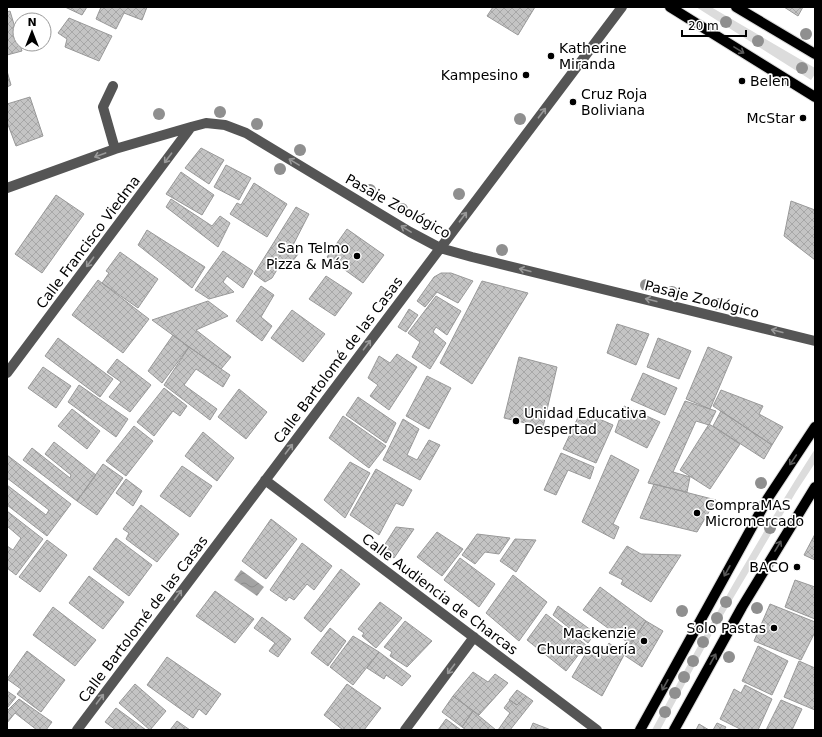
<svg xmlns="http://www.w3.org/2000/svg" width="822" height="737" viewBox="0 0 822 737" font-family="'DejaVu Sans',sans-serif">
<defs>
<pattern id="water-waves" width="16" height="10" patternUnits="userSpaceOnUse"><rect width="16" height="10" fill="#a3a3a3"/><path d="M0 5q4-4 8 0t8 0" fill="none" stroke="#8b8b8b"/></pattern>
<pattern id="building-cross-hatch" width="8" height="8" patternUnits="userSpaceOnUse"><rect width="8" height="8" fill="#c4c4c4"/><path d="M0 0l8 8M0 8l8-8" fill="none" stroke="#a7a7a7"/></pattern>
</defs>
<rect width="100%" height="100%" fill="#fff"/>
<path fill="#dcdcdc" d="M696,7H711L815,68V74L811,80Z
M815,449V463L796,492L713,632L660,730H652C703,635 757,540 815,449Z"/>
<path fill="url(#water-waves)" d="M241,570L264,587L257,596L234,580Z"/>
<path fill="url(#building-cross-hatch)" stroke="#999" d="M65,7H87L82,15Z
M101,7H147L142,20L124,13L116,29L96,19Z
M493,7H535L518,35L487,16Z
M784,7H803L798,16Z
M10,11L22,51L7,55V12Z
M69,18L112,36L99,61L65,47L67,39L58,33Z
M7,71L11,85L7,87Z
M30,97L43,136L16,146L7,122V104Z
M201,148L224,160L209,184L185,168Z
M226,165L251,178L239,200L214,187Z
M181,172L214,195L202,215L166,194Z
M254,183L287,204L267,237L230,214L237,203L241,205Z
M56,195L84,214L42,273L15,254Z
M171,199L212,226L220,216L230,223L218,247L166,207Z
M791,201L815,210V260L784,236Z
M296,207L309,214L291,249L298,254L287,269L281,263L272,278L265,282L254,274Z
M347,229L384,255L363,283L327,257Z
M147,230L205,267L192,288L138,245Z
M223,251L253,271L243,288L227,276L223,282L234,292L209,299L195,290Z
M120,252L158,279L138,308L102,283L109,273L106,271Z
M441,273H451L473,281L458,303L437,292L425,307L417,301L434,277Z
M326,276L352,293L335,316L309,299Z
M98,280L149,319L123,353L72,315Z
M482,281L528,293L472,384L440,363Z
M261,286L274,295L261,317L272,326L262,341L236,321Z
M436,296L461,311L447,335L436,327L433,332L446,343L430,369L412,357L420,342L408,333Z
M208,301L228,316L196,330L231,357L221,369L189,347L152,320Z
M409,309L418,315L406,332L398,327Z
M292,310L325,334L303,362L271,338Z
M617,324L649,334L636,365L607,353Z
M173,335L189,347L162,383L148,371Z
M58,338L113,379L100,397L45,356Z
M658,338L691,351L679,379L647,367Z
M189,347L230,375L223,387L196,369L184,385L217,409L210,420L164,385Z
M708,347L732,357L710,409L686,399Z
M397,354L417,367L389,410L370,396L378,385L368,378L379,356L390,363Z
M519,357L557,367L543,427L504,418Z
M117,359L151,385L130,412L109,397L121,382L107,372Z
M43,367L71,386L56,408L28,388Z
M643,373L677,388L665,415L631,400Z
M427,376L451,388L429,429L406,416Z
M79,385L128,419L116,437L68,402Z
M164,388L187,406L180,416L173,411L154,436L137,422Z
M239,389L267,412L246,439L218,417Z
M721,390L763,406L759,414L783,427L772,445L713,406Z
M358,397L396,423L386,443L346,415Z
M685,401L716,411L709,425L696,421L673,472L690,477L687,492L648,483Z
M624,406L660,422L647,448L615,432Z
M72,409L100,431L87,449L58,426Z
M581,411L613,425L596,463L563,449Z
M721,411L772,445L764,459L713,426Z
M343,416L386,446L369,468L329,438Z
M403,419L419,429L407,455L417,460L429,440L440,445L420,480L383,460Z
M709,424L740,444L710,489L680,470Z
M134,426L153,441L126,476L106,461Z
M203,432L234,458L217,481L185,456Z
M54,442L96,475L77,501L23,460L32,448L70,478L71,475L45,454Z
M561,453L594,467L590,479L568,470L556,495L544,490Z
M7,455L71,504L47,536L7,505V485L46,515L49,510L7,478Z
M611,455L639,470L613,524L619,527L614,539L582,522Z
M350,462L370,473L345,518L324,500Z
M103,464L123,478L97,515L77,501Z
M182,466L212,486L190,517L160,496Z
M376,469L412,490L403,506L396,503L379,535L350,515Z
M126,479L142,491L133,506L116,493Z
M654,484L716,500L697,532L640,518Z
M141,505L179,534L157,562L126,539L129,533L123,529Z
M7,511L43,539L16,575L7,568V546L13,550L21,538L7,526Z
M271,519L297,539L266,579L242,561Z
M396,527L414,529L394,558L382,549Z
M437,532L463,549L442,576L417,557Z
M477,534L510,538L499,554L485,552L475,564L462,555Z
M815,534V560L804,555Z
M116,538L152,565L129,596L93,569Z
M515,539L536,540L516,572L500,561Z
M47,540L67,555L40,592L19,577Z
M302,543L332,566L314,590L307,584L294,600L289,597L286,601L270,590Z
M627,546L641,554L681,555L651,602L621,584L623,580L609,573Z
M460,558L495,584L479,607L444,580Z
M341,569L360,584L321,632L304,618Z
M513,575L547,602L519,641L486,613Z
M89,576L124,602L103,629L69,603Z
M795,580L815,587V619L785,607Z
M600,587L646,621L630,644L583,610Z
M215,591L254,619L235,643L196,616Z
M380,602L402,618L376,648L362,636L364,633L358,629Z
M770,604L815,622V632L801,660L754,641Z
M558,606L595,633L588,643L553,615Z
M53,607L96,640L75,666L33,635Z
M546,614L586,645L566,671L527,640Z
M262,617L291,639L278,657L269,651L275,643L254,628Z
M405,621L432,641L407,667L390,656L392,652L384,647Z
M646,621L663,631L642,667L624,655Z
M330,628L346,641L328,666L311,653Z
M353,636L379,652L353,685L330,667Z
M609,643L624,655L602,696L572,677L589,648L600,656Z
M758,646L788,661L772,695L742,681Z
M27,651L65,680L41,712L17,694L21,689L7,679Z
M379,652L411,676L402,686L386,675L384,679L367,668Z
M167,657L221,694L206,715L199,709L193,718L147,685Z
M799,661L815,668V710L784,697Z
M473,672L488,682L495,674L508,683L479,715L453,696Z
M135,684L166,711L150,730L119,703Z
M347,684L381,708L364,730H343L324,715Z
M745,685L772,699L758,730H742L720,719L734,689L741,693Z
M517,690L526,696L517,705L509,700Z
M7,691L16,697L8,707H7Z
M453,696L473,711L462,727L442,712Z
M526,696L533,701L510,730H498L510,713L504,708L510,700L517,705Z
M19,699L52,722L46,730H37L15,713L7,723V711Z
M781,700L802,709L792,730H766Z
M116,708L146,730H116L105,722Z
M473,711L496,730H466L462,727Z
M446,719L461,730H438Z
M177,721L190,730H170Z
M533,723L551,730H530Z
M717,723L726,727L724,730H713Z
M699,724L709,730H696Z"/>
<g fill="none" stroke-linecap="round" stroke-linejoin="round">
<g stroke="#dbdbdb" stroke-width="12">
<path id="major" d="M670,7L815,97
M736,7L815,54
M640,730L768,498L815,427
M674,730L742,607L815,487"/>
</g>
<path stroke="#555" stroke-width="10" d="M113,86L103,107L115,149
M7,188L115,149L191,127L206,123L225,125L246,133L410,232L440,248L472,257L815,341
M7,373L191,127
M265,480L597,730
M77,730L622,7
M405,730L474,637"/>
<use href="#major" stroke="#000" stroke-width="10"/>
</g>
<g fill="#8f8f8f">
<circle cx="726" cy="22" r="6"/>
<circle cx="806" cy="34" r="6"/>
<circle cx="758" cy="41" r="6"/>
<circle cx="802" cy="68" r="6"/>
<circle cx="220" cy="112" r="6"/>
<circle cx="159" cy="114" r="6"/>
<circle cx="520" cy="119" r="6"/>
<circle cx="257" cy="124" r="6"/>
<circle cx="300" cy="150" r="6"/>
<circle cx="280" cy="169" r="6"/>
<circle cx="370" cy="190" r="6"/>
<circle cx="459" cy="194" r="6"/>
<circle cx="402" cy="209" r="6"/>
<circle cx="502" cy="250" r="6"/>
<circle cx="646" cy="285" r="6"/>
<circle cx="672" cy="292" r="6"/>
<circle cx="718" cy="304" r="6"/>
<circle cx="761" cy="483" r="6"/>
<circle cx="770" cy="528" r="6"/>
<circle cx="726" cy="602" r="6"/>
<circle cx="757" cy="608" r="6"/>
<circle cx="682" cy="611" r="6"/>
<circle cx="717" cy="618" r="6"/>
<circle cx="703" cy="642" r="6"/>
<circle cx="729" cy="657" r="6"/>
<circle cx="693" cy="661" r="6"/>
<circle cx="684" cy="677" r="6"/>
<circle cx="675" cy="693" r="6"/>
<circle cx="665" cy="712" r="6"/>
</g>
<defs><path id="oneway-shaft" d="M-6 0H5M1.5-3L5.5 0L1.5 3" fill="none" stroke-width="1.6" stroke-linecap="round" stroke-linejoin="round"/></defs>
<g stroke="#595959">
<use href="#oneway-shaft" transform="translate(739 50) rotate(32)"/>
<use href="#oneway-shaft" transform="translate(793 460) rotate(124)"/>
<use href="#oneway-shaft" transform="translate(778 546) rotate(-59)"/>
<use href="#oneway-shaft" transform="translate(727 571) rotate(119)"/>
<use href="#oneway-shaft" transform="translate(713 659) rotate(-61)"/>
<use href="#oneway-shaft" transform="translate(665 685) rotate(119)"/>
</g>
<g stroke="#999">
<use href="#oneway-shaft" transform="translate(542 113) rotate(-53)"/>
<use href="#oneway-shaft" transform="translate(100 155) rotate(160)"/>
<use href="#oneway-shaft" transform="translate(168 158) rotate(127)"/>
<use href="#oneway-shaft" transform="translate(294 162) rotate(-149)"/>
<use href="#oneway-shaft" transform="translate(463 217) rotate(-53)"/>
<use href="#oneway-shaft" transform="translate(406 229) rotate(-149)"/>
<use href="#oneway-shaft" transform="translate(90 262) rotate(127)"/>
<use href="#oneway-shaft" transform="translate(525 270) rotate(-166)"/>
<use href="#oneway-shaft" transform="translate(651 300) rotate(-166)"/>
<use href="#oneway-shaft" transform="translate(777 331) rotate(-166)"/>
<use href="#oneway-shaft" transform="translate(367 345) rotate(-53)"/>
<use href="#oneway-shaft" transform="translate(289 449) rotate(-53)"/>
<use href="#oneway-shaft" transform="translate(178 595) rotate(-53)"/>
<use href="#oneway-shaft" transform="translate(451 669) rotate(127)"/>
<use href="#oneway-shaft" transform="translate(100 699) rotate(-53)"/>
</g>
<g fill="#000" stroke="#fff" stroke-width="1.5">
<circle cx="551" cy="56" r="4"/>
<circle cx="526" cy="75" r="4"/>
<circle cx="742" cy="81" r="4"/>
<circle cx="573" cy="102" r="4"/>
<circle cx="803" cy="118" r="4"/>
<circle cx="357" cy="256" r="4"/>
<circle cx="516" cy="421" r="4"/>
<circle cx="697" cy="513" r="4"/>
<circle cx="797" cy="567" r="4"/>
<circle cx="774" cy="628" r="4"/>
<circle cx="644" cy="641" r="4"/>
</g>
<g text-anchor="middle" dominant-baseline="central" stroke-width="3.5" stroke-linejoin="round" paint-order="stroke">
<g font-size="14" fill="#000" stroke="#fff" text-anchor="end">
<text x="559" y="48" text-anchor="start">Katherine<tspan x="559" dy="16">Miranda</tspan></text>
<text x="518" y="75">Kampesino</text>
<text x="750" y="81" text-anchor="start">Belen</text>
<text x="581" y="94" text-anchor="start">Cruz Roja<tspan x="581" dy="16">Boliviana</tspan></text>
<text x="795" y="118">McStar</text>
<text x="349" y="248">San Telmo<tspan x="349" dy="16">Pizza &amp; Más</tspan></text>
<text x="524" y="413" text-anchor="start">Unidad Educativa<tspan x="524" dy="16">Despertad</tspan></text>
<text x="705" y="505" text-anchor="start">CompraMAS<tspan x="705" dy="16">Micromercado</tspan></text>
<text x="789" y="567">BACO</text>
<text x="766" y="628">Solo Pastas</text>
<text x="636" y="633">Mackenzie<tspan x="636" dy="16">Churrasquería</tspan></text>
</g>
<g font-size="14" fill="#000" stroke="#fff">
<text transform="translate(398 206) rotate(29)">Pasaje Zoológico</text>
<text transform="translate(88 242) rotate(-53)">Calle Francisco Viedma</text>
<text transform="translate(702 299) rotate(14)">Pasaje Zoológico</text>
<text transform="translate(338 360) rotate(-53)">Calle Bartolomé de las Casas</text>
<text transform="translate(440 594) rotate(37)">Calle Audiencia de Charcas</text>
<text transform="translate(143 619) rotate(-53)">Calle Bartolomé de las Casas</text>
</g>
</g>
<rect width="822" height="737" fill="none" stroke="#000000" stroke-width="16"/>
<g transform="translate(32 32)"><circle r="19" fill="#ffffff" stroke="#999999"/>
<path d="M0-3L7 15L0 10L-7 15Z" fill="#000000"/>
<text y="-6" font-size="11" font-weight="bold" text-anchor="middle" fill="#000000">N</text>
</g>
<path d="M682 30v6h64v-6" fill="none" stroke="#000000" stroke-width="2"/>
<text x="688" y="30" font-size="12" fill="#000000" stroke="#ffffff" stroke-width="3" paint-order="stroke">20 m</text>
</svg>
